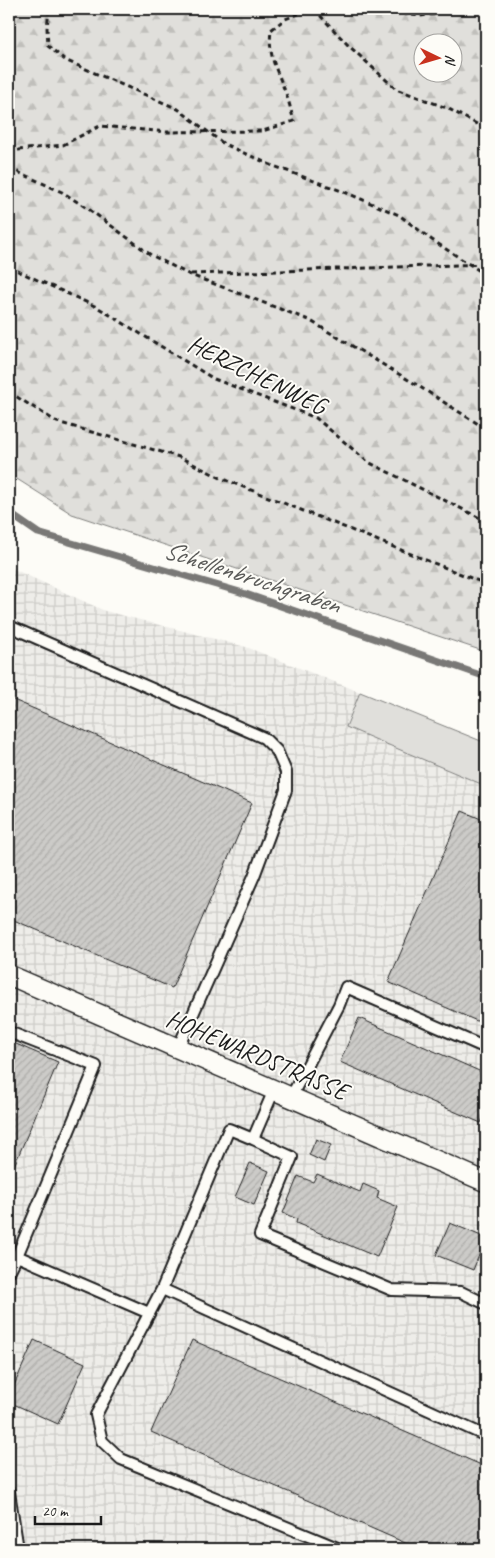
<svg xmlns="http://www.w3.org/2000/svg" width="495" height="1558" viewBox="0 0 495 1558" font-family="Caveat,sans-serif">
<defs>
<pattern id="industrial-grid" width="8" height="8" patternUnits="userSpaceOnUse" patternTransform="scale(1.25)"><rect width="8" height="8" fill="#eeede9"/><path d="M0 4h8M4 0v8" fill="none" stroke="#cccbc7"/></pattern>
<pattern id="forest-firs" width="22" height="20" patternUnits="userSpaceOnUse" patternTransform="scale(1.25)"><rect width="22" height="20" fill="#e0dfdb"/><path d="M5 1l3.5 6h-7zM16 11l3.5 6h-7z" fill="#c0bfbb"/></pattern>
<pattern id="building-hatch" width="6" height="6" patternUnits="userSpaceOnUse" patternTransform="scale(1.25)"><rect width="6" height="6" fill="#cccbc8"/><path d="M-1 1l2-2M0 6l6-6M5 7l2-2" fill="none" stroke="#afaeab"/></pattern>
</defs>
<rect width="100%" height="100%" fill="#fdfcf7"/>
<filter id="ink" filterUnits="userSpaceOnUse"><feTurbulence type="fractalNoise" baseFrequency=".02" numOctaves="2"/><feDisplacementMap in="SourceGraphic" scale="10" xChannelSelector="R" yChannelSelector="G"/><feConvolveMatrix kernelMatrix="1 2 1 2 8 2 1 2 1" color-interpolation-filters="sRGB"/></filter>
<g filter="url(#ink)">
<path fill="url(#industrial-grid)" d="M9,567L105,611L246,647L360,692L346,727L486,786V1549H9Z"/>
<path fill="#e0dfdb" stroke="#7e7e7c" d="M360,692L486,743V786L346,727Z"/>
<path fill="url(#forest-firs)" stroke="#7e7e7c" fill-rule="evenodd" d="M9,9H486V652L72,514L9,474ZM422,42H452V72H422Z"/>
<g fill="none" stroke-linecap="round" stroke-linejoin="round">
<path stroke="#797876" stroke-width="7" d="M9,513L38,533L240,592L486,677"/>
</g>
<path fill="url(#building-hatch)" stroke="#1c1c1c" d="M9,698L252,803L172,988L9,918Z
M462,811L486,821V1025L388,982Z
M359,1018L486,1074V1116L484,1115L481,1123L340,1062Z
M9,1041L58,1062L9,1178Z
M316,1139L331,1145L324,1162L309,1155Z
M250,1163L269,1171L254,1205L235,1197Z
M317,1174L360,1192L363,1184L379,1191L377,1198L398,1207L377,1257L296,1223L297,1219L283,1213L298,1176L313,1182Z
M450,1223L486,1238L473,1270L436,1255Z
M34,1340L85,1363L58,1424L9,1402V1397Z
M192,1340L486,1467V1549H419L151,1432Z"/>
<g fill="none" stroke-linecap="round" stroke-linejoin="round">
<g stroke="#1c1c1c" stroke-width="14">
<path id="lane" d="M9,626L264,738L277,751L286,772V790L254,876L178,1048
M9,1032L96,1066L17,1256L9,1272
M274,1090L253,1139L229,1129L162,1289L96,1415L102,1441L121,1459L340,1549
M291,1097L339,1005L346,987L486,1048
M253,1139L292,1157L260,1235L392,1290L461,1292L486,1304
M17,1256L149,1313
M162,1289L486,1436
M9,1492L18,1549"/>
</g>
<g stroke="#1c1c1c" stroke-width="22">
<path id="street" d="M9,975L486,1182"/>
</g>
<path stroke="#1c1c1c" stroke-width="3" stroke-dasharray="5 4" stroke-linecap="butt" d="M49,9L47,28L48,46L65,60L178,109L224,144L271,165L347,193L399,215L432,240L486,275
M314,9L348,45L396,89L447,108L486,129
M334,9H342
M395,9L405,14L420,16L436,14V9
M9,151L63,145L100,126L167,132L263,131L294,121C291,111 289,101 285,91C276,68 268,56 271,30L285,19L312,9
M9,168L62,192L90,210L151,255L188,274L309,320L417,385L486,429
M9,267L97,307L214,379L316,418L368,462L486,521
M191,274L486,264
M9,392L57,422L179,457L221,478L486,584"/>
<use href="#lane" stroke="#fdfcf7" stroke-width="10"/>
<use href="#street" stroke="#fdfcf7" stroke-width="19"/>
</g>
</g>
<g text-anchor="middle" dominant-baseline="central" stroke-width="4" stroke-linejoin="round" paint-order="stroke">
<g font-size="25" fill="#1c1c1c" stroke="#fdfcf7">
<text transform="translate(257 375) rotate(26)">HERZCHENWEG</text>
<text transform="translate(257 1055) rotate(23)">HOHEWARDSTRASSE</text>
</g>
<g font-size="26" font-style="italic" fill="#5a5a58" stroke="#fdfcf7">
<text transform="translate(252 577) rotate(18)">Schellenbruchgraben</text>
</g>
</g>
<rect width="495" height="1558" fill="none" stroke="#fdfcf7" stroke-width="30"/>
<rect x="15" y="15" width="465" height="1528" fill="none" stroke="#1c1c1c" stroke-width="2" filter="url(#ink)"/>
<g transform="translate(438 58) rotate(95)"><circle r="24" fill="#fdfcf7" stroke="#a3a29f"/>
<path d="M0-4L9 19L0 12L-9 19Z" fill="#c8321e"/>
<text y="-8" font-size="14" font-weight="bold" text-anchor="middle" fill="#1c1c1c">N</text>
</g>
<path d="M35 1516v8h66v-8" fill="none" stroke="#1c1c1c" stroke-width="2.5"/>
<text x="42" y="1516" font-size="15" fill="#1c1c1c" stroke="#fdfcf7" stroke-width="4" paint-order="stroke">20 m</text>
</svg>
